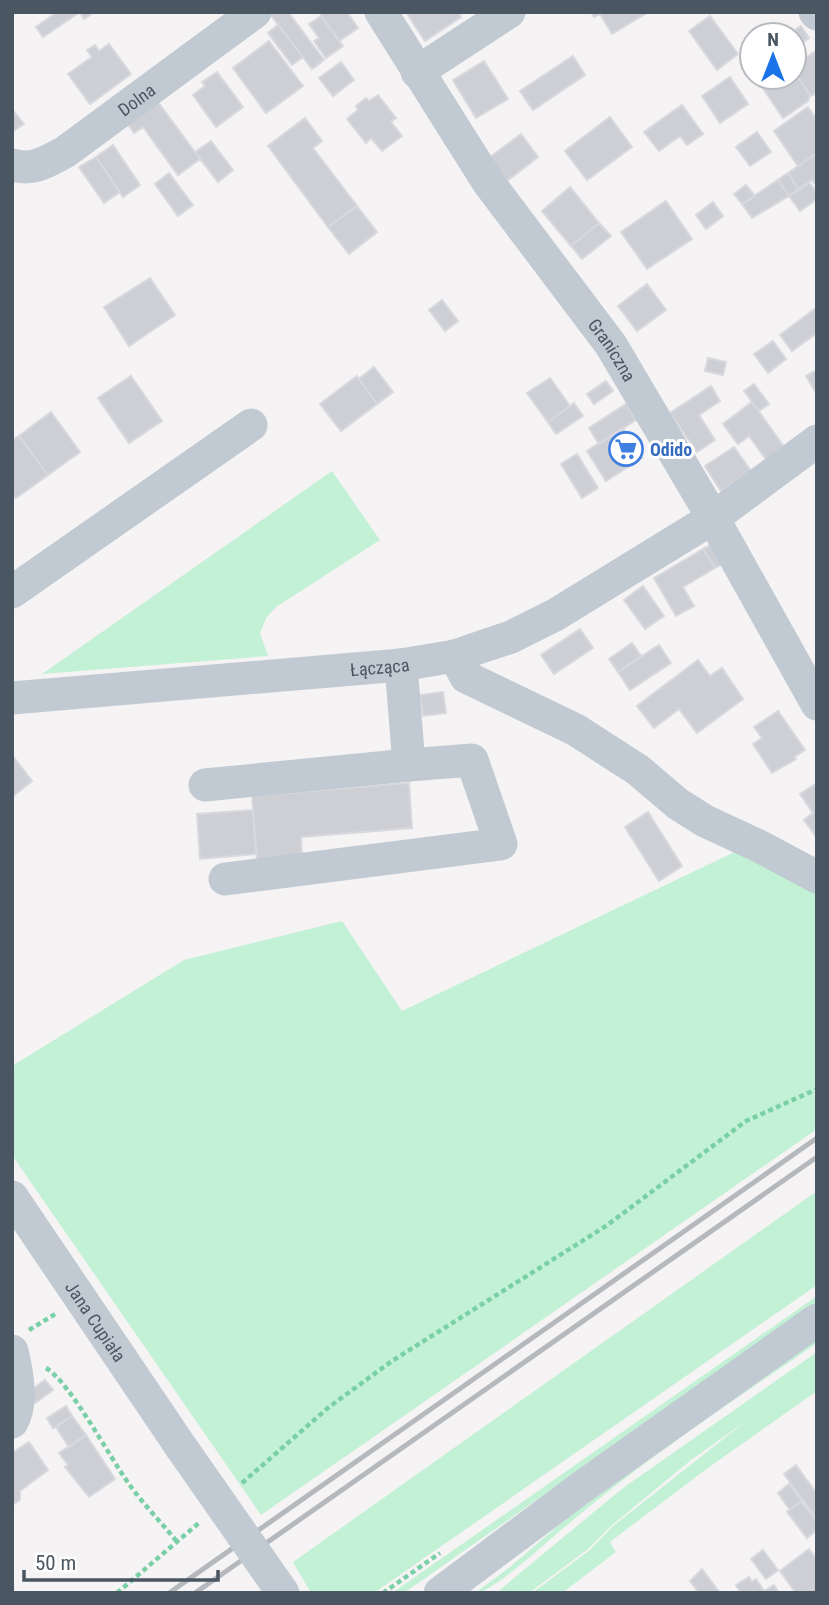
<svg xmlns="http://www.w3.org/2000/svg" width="829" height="1605" viewBox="0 0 829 1605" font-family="'Roboto Condensed',sans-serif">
<rect width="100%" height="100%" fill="#f5f3f3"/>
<path fill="#c3f1d5" d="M332,471L380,540L276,607L266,618L260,633L268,656L42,674Z
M741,849L817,890V1129L261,1515L12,1155V1066L184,960L342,921L402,1011Z
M817,1191V1285L374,1593H311L293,1562Z
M817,1296V1303L806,1311L404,1593H392Z
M817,1337V1343C727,1405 636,1465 553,1537C539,1549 491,1593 475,1593L510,1567L567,1518Z
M817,1352V1391L705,1470L610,1542L616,1552L562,1593H532L590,1550L612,1527L746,1421L691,1460L611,1526L588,1549L529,1593H496L623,1488Z"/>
<path fill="#cdcfd5" stroke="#d7d9de" stroke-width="2" d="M57,12H94L84,19L80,12L43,37L36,27Z
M273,12H288L324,60L312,69L270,14Z
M319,12H347L358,28L339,41Z
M406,12H458L461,17L425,41Z
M591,12H647V13L612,34L600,14L594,17Z
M321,16L343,46L326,58L314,41L319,38L309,24Z
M710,16L738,54L717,70L689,31Z
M278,25L303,57L292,65L268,33Z
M801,26L809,38L794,49V35H788Z
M269,41L303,86L266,113L233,68Z
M109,44L131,74L90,104L68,74L92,57L87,50L95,45L99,51Z
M817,50V93L811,96L794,72V66Z
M573,56L585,75L533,110L520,91Z
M484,61L508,99L476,118L453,80Z
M341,62L354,80L333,96L319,78Z
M217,72L243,107L216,127L193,95L205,86L202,82Z
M794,72L810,95L808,101L783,118L758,81L764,77H794Z
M730,77L748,104L720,123L702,96Z
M378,95L396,118L391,122L402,136L382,151L371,138L366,143L347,119L358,110L356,106L366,98L369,101Z
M155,98L200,159L178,175L143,127L134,133L125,120Z
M682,105L703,134L687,145L680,136L659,151L644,132Z
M808,107L817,120V153L798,166L774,131Z
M12,109L24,124L12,132Z
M610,117L632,147L587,180L565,151Z
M305,118L322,141L313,148L357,206L328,227L268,146Z
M757,132L771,152L750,166L736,147Z
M521,134L538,157L507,181L489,158Z
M211,141L233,170L218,182L195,152Z
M113,145L140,185L123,197L96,157Z
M817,153V183L815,184L812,180L799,190L788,173Z
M96,157L120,192L104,203L79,167Z
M169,173L193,205L178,216L155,184Z
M788,173L799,190L789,196L778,180Z
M778,180L789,196L752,218L742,204Z
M809,182L817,193V199L800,211L789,196Z
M746,185L755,196L742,204L734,194Z
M570,187L599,223L571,246L542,211Z
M666,201L692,239L647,269L621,232Z
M713,202L723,216L706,229L696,215Z
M357,206L377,232L349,254L328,227Z
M599,223L611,236L582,259L571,246Z
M150,278L175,315L129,346L104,307Z
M647,284L666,310L637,331L618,306Z
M442,300L458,321L445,331L429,310Z
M816,308L817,333L792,351L780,335Z
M773,341L786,359L768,373L754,354Z
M708,358L726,362L723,375L705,371Z
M374,367L393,392L377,404L359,379Z
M817,370V395L806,376Z
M131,376L162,421L129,443L98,398Z
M357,376L377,404L341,431L320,404Z
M550,378L570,406L548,422L527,393Z
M606,381L613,391L594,404L587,394Z
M754,384L769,404L759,411L744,391Z
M711,386L720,401L699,415L715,440L697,452L670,413Z
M752,402L785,448L767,461L749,436L738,444L723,424Z
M574,403L583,416L556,434L548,422Z
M626,404L636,420L599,444L589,428Z
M51,412L80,452L48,475L19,436Z
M623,428L642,458L606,481L587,451Z
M19,436L48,475L16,498L12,494V441Z
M734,447L751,471L721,491L705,466Z
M577,454L598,488L582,498L561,464Z
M713,544L724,563L715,568L703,549Z
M703,549L715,568L683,587L694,606L676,616L654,578Z
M643,586L664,616L645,629L624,600Z
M580,629L593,648L554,674L541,655Z
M632,643L641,656L618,672L609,659Z
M659,645L671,663L630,690L618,672Z
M698,660L710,676L722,668L743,699L697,733L679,709L654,728L637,706Z
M443,692L446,713L423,716L420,695Z
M778,711L805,750L794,757L796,759L772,773L753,744L762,738L754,727Z
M12,755L32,781L12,797Z
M409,783L412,828L301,837L302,858L257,861L252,796Z
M817,783V838L804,820L813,813L800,794Z
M253,810L256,854L200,859L197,814Z
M648,812L682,866L659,881L625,827Z
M45,1380L53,1390L35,1403L28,1393Z
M66,1406L72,1416L53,1428L47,1418Z
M72,1416L86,1435L69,1447L56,1427Z
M86,1435L115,1479L89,1497L65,1467L68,1465L59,1453Z
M29,1442L48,1470L20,1491V1500L12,1505V1453Z
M796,1465L817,1494V1519L784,1474Z
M789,1484L802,1501L790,1510L778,1493Z
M801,1501L817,1521V1530L807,1538L787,1512Z
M809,1549L817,1560V1590L813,1593H796L780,1571Z
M763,1550L778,1570L766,1579L751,1559Z
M702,1569L720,1593H699L690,1581Z
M749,1577L752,1582L756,1579L764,1591L774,1585L779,1593H741L736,1585Z"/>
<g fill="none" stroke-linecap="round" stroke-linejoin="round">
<path stroke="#7ad0a6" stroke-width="4.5" stroke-dasharray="5 3.5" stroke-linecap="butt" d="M29,1330L57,1313
M46,1368C70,1382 110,1458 129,1484C143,1504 162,1523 178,1543
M242,1483L329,1407L392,1361L606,1226L746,1121L817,1089
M117,1593L200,1522
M383,1593L440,1553"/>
<g stroke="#c1cad2" stroke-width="33">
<path id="s1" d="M381,12L488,182L611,345L713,518L817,704"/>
<path d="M815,12L817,14"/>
<path d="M417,72L509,12"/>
<path id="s2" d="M12,165C34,171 46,162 65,152L255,12"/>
<path d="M12,592L251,425"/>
<path d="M455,656L466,677L576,730L638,770L678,804L705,821L759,846L817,877"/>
<path id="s3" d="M12,698L401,665L455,656L475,649L511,637L555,615L713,518L817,441"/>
<path d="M205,785L409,765"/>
<path d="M225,879L501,844L472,760L409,765L401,665"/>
<path id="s4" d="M12,1197L181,1447"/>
<path d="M12,1351C17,1372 23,1403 12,1422"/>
<path d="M440,1593L582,1487L817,1320"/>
</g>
<path stroke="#b5b8bd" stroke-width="5" d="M169,1593L817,1138
M195,1593L817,1157"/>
<path stroke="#c1cad2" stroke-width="33" d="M181,1447L283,1593"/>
</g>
<defs>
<g id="supermarket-ring" transform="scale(1.75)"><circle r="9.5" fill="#fff" stroke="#3f7fe0" stroke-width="1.5"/><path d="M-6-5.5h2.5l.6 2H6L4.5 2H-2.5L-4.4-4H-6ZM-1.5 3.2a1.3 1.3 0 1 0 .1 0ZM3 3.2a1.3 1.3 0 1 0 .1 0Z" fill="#3f7fe0"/></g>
</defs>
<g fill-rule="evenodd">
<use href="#supermarket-ring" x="626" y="449"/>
</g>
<g text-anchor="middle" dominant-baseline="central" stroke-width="6" stroke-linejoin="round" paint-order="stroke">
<g font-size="18" fill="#4a5661" stroke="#fff">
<text stroke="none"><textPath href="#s2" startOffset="145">Dolna</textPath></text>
<text stroke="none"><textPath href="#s1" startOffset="410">Graniczna</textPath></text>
<text stroke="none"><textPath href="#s3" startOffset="369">Łącząca</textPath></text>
<text stroke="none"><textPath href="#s4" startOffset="150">Jana Cupiała</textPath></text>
</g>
<g font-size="18" font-weight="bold" fill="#366cbe" stroke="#fff" text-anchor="start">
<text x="650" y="449">Odido</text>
</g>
</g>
<rect width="829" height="1605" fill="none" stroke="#4a5661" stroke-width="28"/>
<g transform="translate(773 56)"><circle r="33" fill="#ffffff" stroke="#b7bbc0" stroke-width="2"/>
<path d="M0-5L12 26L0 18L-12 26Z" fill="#1a73e8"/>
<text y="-10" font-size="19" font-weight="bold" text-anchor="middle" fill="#4a5661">N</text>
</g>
<path d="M24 1570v10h194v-10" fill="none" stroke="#4a5661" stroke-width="3.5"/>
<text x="35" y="1570" font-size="21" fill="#4a5661" stroke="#ffffff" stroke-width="5" paint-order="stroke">50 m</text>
</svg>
